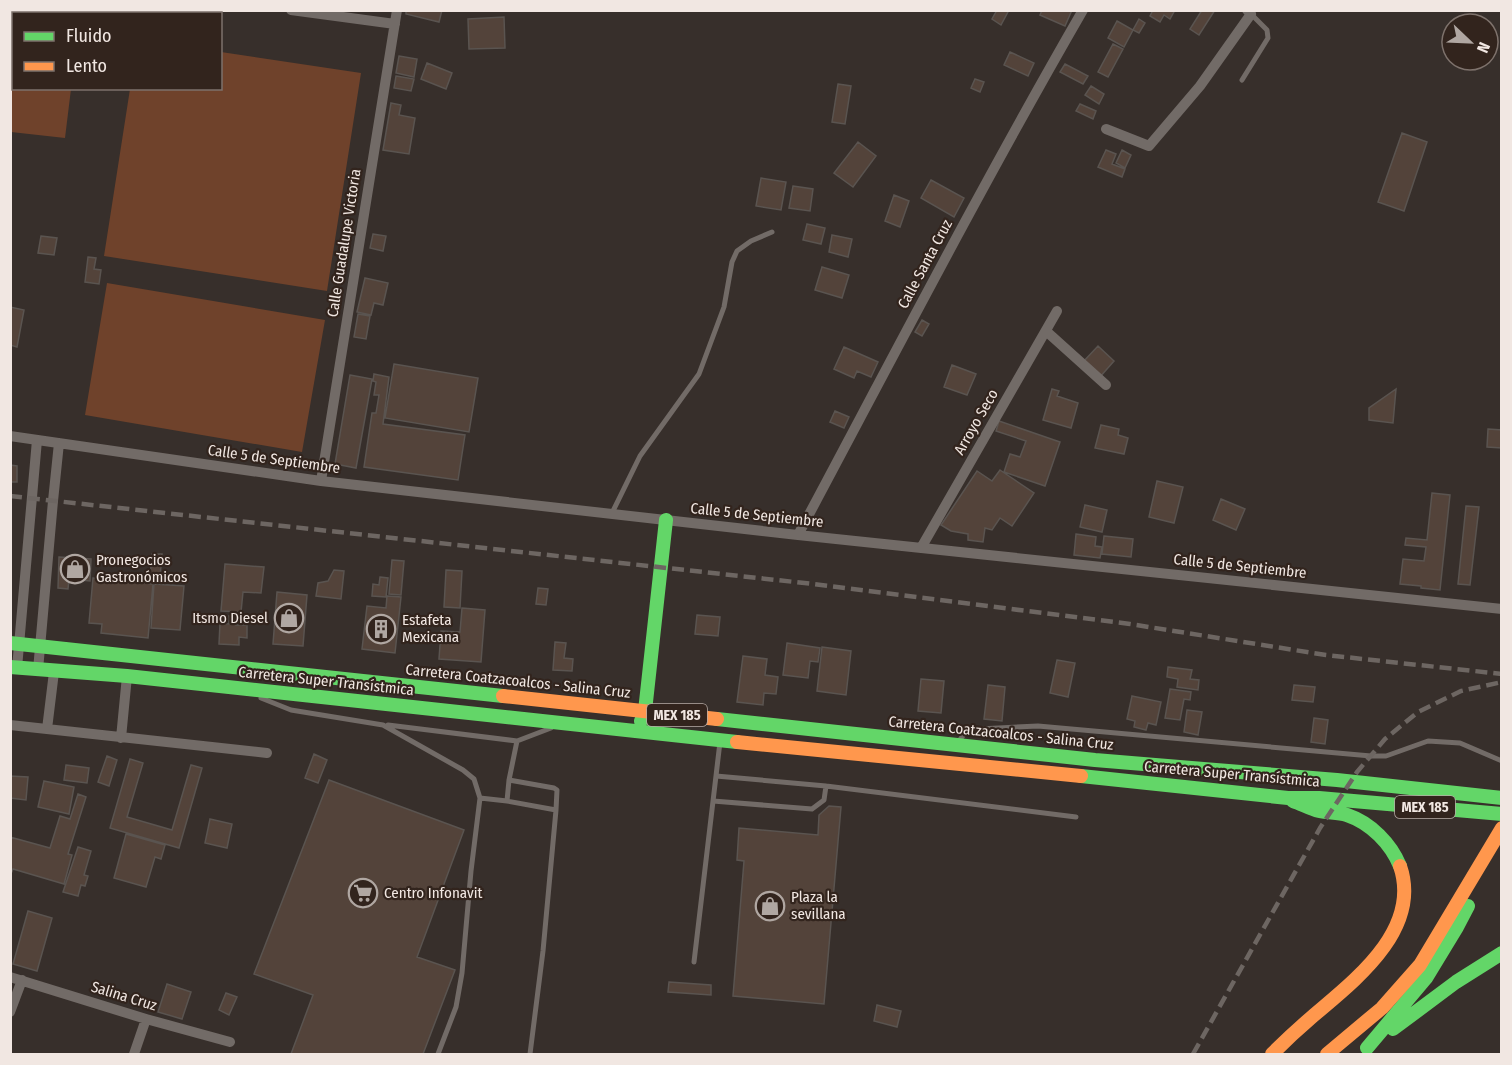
<svg xmlns="http://www.w3.org/2000/svg" width="1512" height="1065" viewBox="0 0 1512 1065" font-family="'Fira Sans Condensed',sans-serif">
<rect width="100%" height="100%" fill="#372f2b"/>
<path fill="#6f422b" d="M11,13H19L14,14V88L71,89L65,138L11,132Z
M221,52L361,73L327,291L104,256L130,89L220,88Z
M107,283L325,320L302,452L85,415Z"/>
<path fill="#53433a" stroke="#5a5450" stroke-width="1.5" d="M406,10H442L439,22L406,14Z
M997,10H1009L1001,25L992,19Z
M1042,10H1072L1065,26L1040,15Z
M1153,10H1175L1170,19L1164,15L1160,22L1150,16Z
M1202,10H1215L1199,35L1190,29Z
M504,17L505,48L469,49L468,19Z
M1139,19L1145,23L1139,33L1133,30Z
M1117,21L1133,30L1124,47L1108,38Z
M1113,44L1123,49L1108,77L1098,72Z
M1010,52L1034,63L1028,76L1004,65Z
M399,56L417,59L414,77L396,73Z
M427,63L452,73L446,89L421,79Z
M1065,64L1088,76L1083,84L1060,72Z
M396,76L414,79L411,91L394,88Z
M975,79L984,82L980,92L971,88Z
M838,84L851,86L845,124L832,122Z
M1091,86L1104,94L1099,104L1085,95Z
M391,103L401,105L399,115L415,118L409,154L383,150Z
M1080,104L1096,111L1093,119L1076,111Z
M1402,133L1427,142L1404,211L1378,202Z
M858,142L876,156L853,187L834,173Z
M1106,150L1116,154L1112,164L1125,169L1122,177L1098,167Z
M1122,150L1131,155L1125,168L1116,163Z
M761,178L786,182L781,210L756,206Z
M931,180L964,198L954,217L921,198Z
M793,186L813,189L810,211L789,208Z
M894,195L909,201L900,227L885,221Z
M807,224L825,228L821,244L803,240Z
M373,234L386,236L383,251L370,248Z
M832,235L852,239L848,257L829,252Z
M41,236L57,238L54,255L38,253Z
M88,257L96,258L94,269L101,270L99,284L85,282Z
M822,267L849,275L842,298L815,290Z
M365,278L388,283L383,305L374,303L371,315L357,312Z
M10,307L24,310L17,347L10,345Z
M358,314L370,316L366,339L354,337Z
M922,320L929,324L922,336L915,332Z
M1098,346L1114,361L1100,377L1083,362Z
M844,347L878,362L871,377L857,371L854,378L834,369Z
M394,364L478,378L469,432L385,418Z
M952,365L976,374L967,395L944,387Z
M374,374L389,377L383,424L465,435L458,480L364,467L372,413H376L379,395H374L376,382L373,381Z
M350,375L372,379L356,468L335,464Z
M1052,389L1059,391L1057,396L1078,403L1071,428L1043,420Z
M1396,389L1393,423L1369,420V408Z
M835,411L849,417L844,428L830,422Z
M999,421L1060,442L1045,486L1004,472L1010,454L1020,457L1026,441L996,431Z
M1101,425L1119,429L1118,435L1128,438L1124,454L1095,448Z
M1488,429L1502,430V448L1487,447Z
M10,465L17,466V482H10Z
M1000,470L1034,493L1012,526L1000,518L992,530L985,528L983,542L968,540V534L951,531L941,525L977,471L992,481Z
M1157,481L1183,487L1174,523L1149,517Z
M1432,493L1450,495L1440,590L1421,588V586L1400,584L1403,559L1424,561L1426,547L1405,545L1406,538L1427,540Z
M1221,499L1245,509L1236,530L1213,520Z
M1085,505L1107,510L1102,532L1080,527Z
M1466,506L1479,507L1470,585L1458,584Z
M1076,534L1096,537L1095,546L1102,547L1100,558L1074,555Z
M1104,536L1133,539L1131,557L1102,554Z
M152,554H162L160,577L150,576Z
M59,557L91,559L90,581L69,579L68,589L58,588Z
M392,560L404,561L401,595L389,594Z
M225,564L264,567L261,593L243,592L241,612L221,611Z
M334,570L344,571L341,599L316,596L318,583L328,581Z
M446,570L462,571L460,608L444,607Z
M380,577L388,578L386,597L372,596L373,584L379,585Z
M93,578L153,584L148,638L101,633L102,624L89,623Z
M154,584L184,586L180,630L151,628Z
M538,588L548,589L546,605L536,604Z
M277,592L307,595L303,646L273,644Z
M387,596L401,597L395,653L362,649L367,606L386,608Z
M462,608L485,610L481,662L439,659L441,631L460,632Z
M697,615L720,617L718,636L695,634Z
M229,616H236V625H247V638L239,637V645L219,644L220,623L229,624Z
M555,642L566,643L564,658L573,659L572,671L553,670Z
M787,643L820,648L818,662L810,661L808,678L783,675Z
M822,647L851,651L846,695L817,691Z
M743,656L767,659L765,675L778,677L776,694L764,693L763,705L737,702Z
M1057,660L1075,663L1068,697L1050,693Z
M1168,667L1192,670L1190,679L1199,680L1198,690L1177,687L1178,679L1167,677Z
M921,679L944,681L941,713L918,711Z
M988,685L1005,687L1002,721L984,719Z
M1294,685L1315,687L1313,702L1292,700Z
M1170,689L1191,692L1190,700L1184,699L1180,720L1165,718Z
M1132,696L1161,702L1156,725L1148,723L1146,730L1134,727L1135,721L1127,719Z
M1187,710L1202,712L1198,735L1184,732Z
M1314,718L1328,720L1325,744L1311,742Z
M314,754L327,760L318,783L305,778Z
M107,756L117,760L109,786L98,782Z
M130,759L143,763L127,817L172,830L191,765L202,768L179,848L110,828Z
M66,765L89,768L87,783L64,780Z
M10,776L28,777L26,800L10,798Z
M329,780L464,830L417,957L455,970L423,1054H291L313,995L254,974Z
M44,781L74,787L69,814L38,807Z
M78,794L86,797L68,854L72,855L64,884L13,869L10,876V837L50,848L60,816L70,819Z
M829,806L841,807L824,1004L733,996L744,861L737,860L739,828L818,835L819,815Z
M210,819L232,824L227,848L205,843Z
M126,834L165,845L161,859L155,857L146,887L114,878Z
M78,847L91,851L84,875L88,876L85,886L81,885L78,896L63,892Z
M28,911L52,918L37,971L13,964Z
M669,982L711,985V995L668,992Z
M167,984L191,992L182,1019L158,1012Z
M226,993L237,997L229,1015L219,1010Z
M877,1005L901,1011L897,1027L874,1021Z"/>
<g fill="none" stroke-linecap="round" stroke-linejoin="round">
<path stroke="#726b67" stroke-width="5" d="M1242,80L1268,38L1267,30L1251,14V13
M612,513L640,456L699,374L724,307L732,262L737,251L751,241L772,232
M261,698L291,710L383,725L463,770L474,779L480,798
M388,725L517,741
M959,741L965,733L979,729L1038,726L1371,756H1386L1428,741L1460,743L1502,761
M509,780L554,788L557,790L556,810
M826,786L1076,817
M713,801L812,809L824,800L826,786L716,776
M694,962L720,742
M438,1054L456,1007L462,973L471,871L480,798L507,801
M530,1054L543,951L556,810L507,801L509,780L517,741L551,728"/>
<path stroke="#726b67" stroke-width="10" d="M291,10L395,24
M1106,129L1149,146L1200,86L1251,14L1247,10
M1046,331L1106,385
M10,436L321,481L798,535L1502,609
M321,481L397,10
M798,535C892,359 983,183 1083,10
M921,548L1057,311
M17,668L37,440
M38,670L53,501L59,443
M10,725L267,753
M47,729L54,672
M121,738L127,676
M10,977L146,1019L230,1042
M10,1012L22,980
M134,1054L146,1019"/>
<path stroke="#63d668" stroke-width="14" d="M10,643L503,696
M10,667L127,676L737,742
M717,719L1095,760L1337,780L1502,798
M641,721L645,711L666,520
M1081,776L1288,798H1319L1502,814
M1293,801C1302,804 1310,809 1319,811C1329,813 1338,812 1347,815C1371,823 1391,844 1400,866
M1393,1029L1456,982L1502,953
M1367,1048L1426,978L1457,927L1468,906"/>
<path stroke="#ff974d" stroke-width="14" d="M503,696L717,719
M737,742L1081,776
M1272,1054C1285,1041 1299,1028 1313,1016C1354,981 1422,930 1400,866
M1327,1054L1382,1008L1420,965L1502,828"/>
<path stroke="#6d6662" stroke-width="4.5" stroke-dasharray="12 6" stroke-linecap="butt" d="M10,496L813,584L1130,624L1326,655L1502,674
M1193,1054L1320,828L1357,772L1385,739L1418,712L1461,691L1502,682"/>
</g>
<defs>
<g id="shop-ring" transform="scale(1.5)"><circle r="9.5" fill="#32241d" stroke="#b0a7a2" stroke-width="1.5"/><path d="M-5-2.5h2.3a2.7 3.5 0 0 1 5.4 0H5L5.5 6h-11ZM-1.5-2.5h3a1.5 2.3 0 0 0-3 0Z" fill="#b0a7a2"/></g>
<g id="building-ring" transform="scale(1.5)"><circle r="9.5" fill="#32241d" stroke="#b0a7a2" stroke-width="1.5"/><path d="M-4-6H4V6H1V3H-1V6H-4ZM-2.5-4.3h1.7v1.8h-1.7ZM.8-4.3h1.7v1.8H.8ZM-2.5-1h1.7V.8h-1.7ZM.8-1h1.7V.8H.8Z" fill="#b0a7a2"/></g>
<g id="supermarket-ring" transform="scale(1.5)"><circle r="9.5" fill="#32241d" stroke="#b0a7a2" stroke-width="1.5"/><path d="M-6-5.5h2.5l.6 2H6L4.5 2H-2.5L-4.4-4H-6ZM-1.5 3.2a1.3 1.3 0 1 0 .1 0ZM3 3.2a1.3 1.3 0 1 0 .1 0Z" fill="#b0a7a2"/></g>
</defs>
<g fill-rule="evenodd">
<use href="#shop-ring" x="75" y="569"/>
<use href="#shop-ring" x="289" y="618"/>
<use href="#building-ring" x="381" y="629"/>
<use href="#supermarket-ring" x="363" y="893"/>
<use href="#shop-ring" x="770" y="906"/>
</g>
<g text-anchor="middle" dominant-baseline="central" stroke-width="4.5" stroke-linejoin="round" paint-order="stroke">
<g fill="#32241d" stroke="#b8aca7" stroke-width="1.5">
<rect x="647" y="704" width="60" height="22" rx="4.5"/>
<rect x="1395" y="796" width="60" height="22" rx="4.5"/>
</g>
<g font-size="14" font-weight="bold" fill="#f1e7e2">
<text x="677" y="715">MEX 185</text>
<text x="1425" y="807">MEX 185</text>
</g>
<g font-size="15" fill="#f1e7e2" stroke="#32241d">
<text transform="translate(344 243) rotate(-81)">Calle Guadalupe Victoria</text>
<text transform="translate(925 264) rotate(-62)">Calle Santa Cruz</text>
<text transform="translate(976 422) rotate(-60)">Arroyo Seco</text>
<text transform="translate(274 459) rotate(8)">Calle 5 de Septiembre</text>
<text transform="translate(757 515) rotate(6)">Calle 5 de Septiembre</text>
<text transform="translate(1240 566) rotate(6)">Calle 5 de Septiembre</text>
<text transform="translate(326 681) rotate(6)">Carretera Super Transístmica</text>
<text transform="translate(518 681) rotate(6)">Carretera Coatzacoalcos - Salina Cruz</text>
<text transform="translate(1001 733) rotate(6)">Carretera Coatzacoalcos - Salina Cruz</text>
<text transform="translate(1232 774) rotate(5)">Carretera Super Transístmica</text>
<text transform="translate(124 996) rotate(17)">Salina Cruz</text>
</g>
<g font-size="15" fill="#f1e7e2" stroke="#32241d" text-anchor="start">
<text x="96" y="560">Pronegocios<tspan x="96" dy="17">Gastronómicos</tspan></text>
<text x="268" y="618" text-anchor="end">Itsmo Diesel</text>
<text x="402" y="620">Estafeta<tspan x="402" dy="17">Mexicana</tspan></text>
<text x="384" y="893">Centro Infonavit</text>
<text x="791" y="897">Plaza la<tspan x="791" dy="17">sevillana</tspan></text>
</g>
</g>
<rect width="1512" height="1065" fill="none" stroke="#f1e7e2" stroke-width="24"/>
<rect x="12" y="12" width="210" height="78" fill="#32241d" stroke="#7e726c" stroke-width="1.5"/>
<rect x="24" y="32" width="30" height="9" fill="#63d668" stroke="#7e726c" stroke-width="1.5"/>
<text x="66" y="42" font-size="18" fill="#f1e7e2">Fluido</text>
<rect x="24" y="62" width="30" height="9" fill="#ff974d" stroke="#7e726c" stroke-width="1.5"/>
<text x="66" y="72" font-size="18" fill="#f1e7e2">Lento</text>
<g transform="translate(1470 42) rotate(113)"><circle r="28" fill="#32241d" stroke="#7e726c" stroke-width="1.5"/>
<path d="M0-4.5L10 22L0 15L-10 22Z" fill="#b0a7a2"/>
<text y="-9" font-size="16" font-weight="bold" text-anchor="middle" fill="#f1e7e2">N</text>
</g>
</svg>
